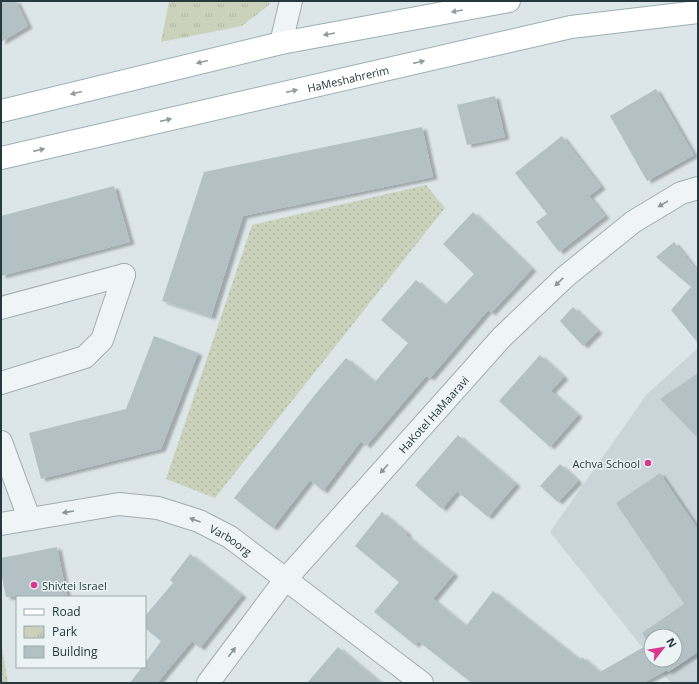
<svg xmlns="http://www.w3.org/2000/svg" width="699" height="684" viewBox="0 0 699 684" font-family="'Open Sans',sans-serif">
<defs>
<pattern id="grass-dots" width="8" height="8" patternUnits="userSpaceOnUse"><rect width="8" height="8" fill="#cbd2bc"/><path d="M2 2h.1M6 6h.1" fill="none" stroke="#aeb5a3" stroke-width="1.8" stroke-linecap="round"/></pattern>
<pattern id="park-tufts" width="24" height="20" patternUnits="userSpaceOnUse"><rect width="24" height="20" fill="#cbd2bc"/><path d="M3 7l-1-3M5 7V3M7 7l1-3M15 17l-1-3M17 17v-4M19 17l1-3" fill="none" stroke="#aeb5a3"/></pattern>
<filter id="shadow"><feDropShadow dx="4.5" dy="2.5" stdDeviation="1" flood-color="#0004"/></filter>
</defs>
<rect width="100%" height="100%" fill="#dce5e8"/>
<path fill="#cad5da" d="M698,348V683H671L652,660H675V636H651V658L550,532L647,394Z"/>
<path fill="url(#grass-dots)" d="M426,185L445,208L215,498L166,479L252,225Z
M1,641L8,683H1Z"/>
<path fill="url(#park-tufts)" d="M169,1H270L269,5L242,26L161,42Z"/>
<path fill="#b3c1c5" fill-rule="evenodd" filter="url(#shadow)" d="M1,1H16L28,26L1,42Z
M656,89L694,155L647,181L610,116Z
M495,96L505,137L467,145L457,105Z
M422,127L433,177L243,216L211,317L162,301L204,172Z
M562,136L601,187L589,196L605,216L559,252L536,222L547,214L515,173Z
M114,186L130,242L1,276V216Z
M473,212L532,269L491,313L488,310L430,378L426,376L366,446L361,441L323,491L310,480L273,528L234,498L318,391L346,358L375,382L408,343L381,320L416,280L445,305L474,274L443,244Z
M674,242L698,272V343L671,310L691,287L656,257Z
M573,307L598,331L583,346L560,321Z
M154,336L198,353L161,449L41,479L29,433L126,409Z
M540,355L564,377L551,391L578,415L550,447L499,401Z
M698,373V438L660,399Z
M458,435L516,484L488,517L457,491L442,509L415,485Z
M560,464L578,481L558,502L540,486Z
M660,473L698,529V652L668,672L667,670L643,683H472L418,641L415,645L374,612L399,582L355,546L382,512L407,533L406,535L454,574L433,599L466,626L493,591L580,660L582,657L600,672L649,644L642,633L684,604L616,503ZM651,636H675V660H651Z
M57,547L67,597H6L1,573V558Z
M190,554L242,595L200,648L192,641L157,683H130L142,667H145V663L161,641L145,628V616L173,583L170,580Z
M338,647L381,683H307Z"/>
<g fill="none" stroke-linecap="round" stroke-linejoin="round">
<g stroke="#a1aeb2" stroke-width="24">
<g id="minor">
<path d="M281,43L291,1"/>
<path d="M1,308L124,275"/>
<path d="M1,383L85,357L102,340L124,275"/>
<path d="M1,442L29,518"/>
<path id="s1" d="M1,524L119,504L158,508L199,521L230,537L422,683"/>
<path id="s2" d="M208,683L285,580L502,337L565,277L633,222L681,193L698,188"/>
</g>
</g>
<g stroke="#9aafb4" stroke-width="24">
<g id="major">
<path d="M1,111L281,43L509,1"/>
<path id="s3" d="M1,158L571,27L698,12"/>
</g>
</g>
<use href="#minor" stroke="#eff4f6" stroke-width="22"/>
<use href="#major" stroke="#fff" stroke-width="22"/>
</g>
<defs><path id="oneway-solid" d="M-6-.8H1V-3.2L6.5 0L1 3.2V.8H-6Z"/></defs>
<g fill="#929c9f">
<use href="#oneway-solid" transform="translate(457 11) rotate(170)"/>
<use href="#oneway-solid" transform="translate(329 34) rotate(170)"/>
<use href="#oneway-solid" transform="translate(202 62) rotate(166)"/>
<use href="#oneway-solid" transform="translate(419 62) rotate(-13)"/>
<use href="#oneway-solid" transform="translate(292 91) rotate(-13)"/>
<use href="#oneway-solid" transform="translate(76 93) rotate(166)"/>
<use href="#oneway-solid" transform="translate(166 120) rotate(-13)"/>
<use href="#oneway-solid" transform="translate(39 150) rotate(-13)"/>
</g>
<g fill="#8a969a">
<use href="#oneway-solid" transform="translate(663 204) rotate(149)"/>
<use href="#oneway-solid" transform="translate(559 282) rotate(136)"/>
<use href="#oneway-solid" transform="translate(384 469) rotate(132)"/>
<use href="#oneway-solid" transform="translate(68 512) rotate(171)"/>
<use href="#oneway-solid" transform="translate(195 520) rotate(-160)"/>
<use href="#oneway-solid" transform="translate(232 652) rotate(-53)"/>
</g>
<g fill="#d8368f" stroke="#ebf3f5" stroke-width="1.5">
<circle cx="648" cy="463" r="4"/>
<circle cx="34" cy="585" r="4"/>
</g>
<g text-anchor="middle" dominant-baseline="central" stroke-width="3" stroke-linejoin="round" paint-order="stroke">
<g font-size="11" fill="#25393f" stroke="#ebf3f5">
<text stroke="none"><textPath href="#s3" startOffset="356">HaMeshahrerim</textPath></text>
<text stroke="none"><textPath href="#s2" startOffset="351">HaKotel HaMaaravi</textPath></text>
<text stroke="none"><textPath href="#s1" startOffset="239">Varboorg</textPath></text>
</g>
<g font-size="11" fill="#25393f" stroke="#ebf3f5" text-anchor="end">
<text x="640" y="463">Achva School</text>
<text x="42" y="585" text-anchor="start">Shivtei Israel</text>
</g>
</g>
<rect width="699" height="684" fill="none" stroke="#25393f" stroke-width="4"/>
<rect x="16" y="596" width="130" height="72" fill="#ebf3f5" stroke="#9ca9ac"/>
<rect x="24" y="609" width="20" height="6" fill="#ffffff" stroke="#9ca9ac"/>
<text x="52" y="616" font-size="12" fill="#25393f">Road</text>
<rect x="24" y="626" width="20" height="12" fill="url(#park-tufts)" stroke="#9ca9ac"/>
<text x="52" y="636" font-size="12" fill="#25393f">Park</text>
<rect x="24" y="646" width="20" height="12" fill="#b3c1c5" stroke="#9ca9ac"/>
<text x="52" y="656" font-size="12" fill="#25393f">Building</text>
<g transform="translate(663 648) rotate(59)"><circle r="19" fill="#ebf3f5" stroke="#9ca9ac"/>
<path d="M0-3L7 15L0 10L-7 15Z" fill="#d8368f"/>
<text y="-6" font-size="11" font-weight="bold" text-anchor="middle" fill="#25393f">N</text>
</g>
</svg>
